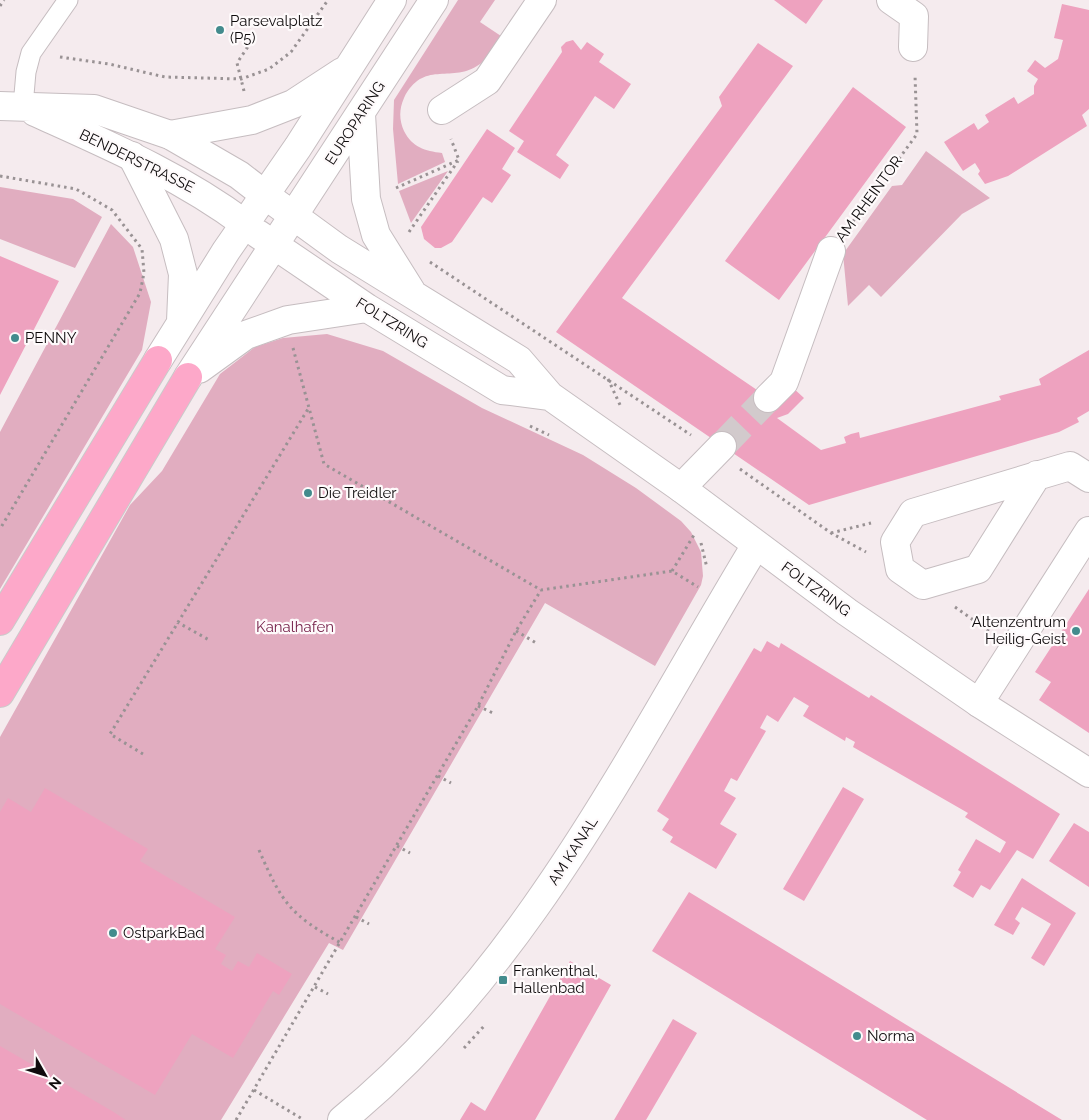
<svg xmlns="http://www.w3.org/2000/svg" width="1089" height="1120" viewBox="0 0 1089 1120" font-family="Raleway,sans-serif">
<rect width="100%" height="100%" fill="#f5ebee"/>
<path fill="#e1adc0" d="M458,0H495L480,22L501,36C494,46 488,60 477,66C450,83 423,60 404,98C399,109 399,120 404,131C412,147 425,151 442,153L445,162L398,184L393,129L394,100Z
M926,151L990,198L962,214L881,297L869,285L848,306L843,254L892,186L902,185Z
M448,171L411,223L399,191Z
M0,187L73,199L102,217L75,268L0,239Z
M111,224L133,247L151,302L142,350L0,589V432Z
M327,334L383,351L482,408L583,455L636,488L681,521L691,532L701,552L703,576L701,585L655,666L545,603L343,950L329,943L221,1120H0V737L130,505L162,471L220,374L255,347L283,338Z"/>
<path fill="#eea2bf" d="M774,0H823L806,24Z
M1062,4L1089,10V109L1082,115L1087,126L1008,176L985,184L978,174L980,171L975,163L963,171L944,142L974,123L978,130L989,122L985,115L1014,97L1018,104L1034,94V86L1038,79L1027,71L1035,60L1045,68L1058,59L1063,40L1054,38Z
M573,40L581,50L587,42L604,54L599,62L631,84L614,109L595,96L556,155L569,165L560,179L517,152L524,141L509,131L562,52L561,47L566,42Z
M758,43L793,66L622,298L776,403L792,387L804,398L788,414L777,418L821,450L846,443L844,437L851,434L859,432L860,438L1001,400L999,396L1041,385L1039,379L1089,350V411L1077,418L1079,422L1059,432L809,505L556,332L722,106L719,97Z
M853,87L906,127L779,300L725,261Z
M487,129L515,148L502,169L511,175L492,203L483,197L452,242L441,248H435L424,239L421,227Z
M0,256L59,281L0,395Z
M1089,589V733L1039,700L1051,682L1035,672Z
M767,641L779,648L781,643L869,698L871,695L1060,814L1033,859L1017,850L990,890L981,885L973,898L953,886L961,872L958,870L976,839L1000,853L1006,842L965,817L968,813L853,747L855,742L846,737L845,741L803,716L809,706L794,697L778,722L767,715L760,728L766,731L737,781L731,778L724,791L736,798L720,824L737,834L716,869L670,842L673,837L662,830L669,819L657,811L754,648L761,652Z
M843,787L864,799L804,901L783,889Z
M45,788L148,849L140,861L235,917L215,949L226,955L221,964L232,971L238,961L249,967L257,953L292,974L279,995L273,991L233,1058L192,1034L155,1095L0,1004V812L8,798L31,812Z
M1074,823L1089,832V887L1049,861Z
M1022,878L1076,913L1044,966L1031,958L1051,924L1022,907L1015,919L1020,923L1013,935L994,925Z
M689,892L1062,1120H927L652,951Z
M570,961L611,985L535,1120H460L471,1102L485,1111Z
M673,1019L697,1033L646,1120H614Z
M0,1046L112,1111L126,1120H0Z"/>
<g fill="none" stroke-linecap="round" stroke-linejoin="round">
<path stroke="#d2cacc" stroke-width="28" stroke-dasharray="28 14" stroke-linecap="butt" d="M722,446L768,398"/>
<g stroke="#c6bdc0" stroke-width="21">
<path id="lane" d="M23,106L26,72L31,53L68,0"/>
</g>
<g stroke="#c6bdc0" stroke-width="30">
<path id="street" d="M891,0L914,16L913,47
M0,106L94,109L170,135L239,175L265,195
M442,110L487,81L542,0
M35,112C108,145 181,176 245,224
M768,398L784,382L831,251
M1037,475L978,569L923,585L900,569L895,542L913,513L1070,466L1089,478
M681,488L722,446
M979,703L1089,531
M342,1120C528,969 634,746 756,545"/>
</g>
<g stroke="#c6bdc0" stroke-width="30">
<path id="secondary" d="M361,114L366,199L376,235L411,291
M170,135L252,120L293,104L342,72
M132,156L174,239L183,274L181,321
M265,195L339,249L519,360L550,396L681,488L847,612L979,703L1089,773
M258,234L367,308L502,390L550,396
M158,360L226,251L298,147L392,0
M199,369L246,335L288,320L367,308
M188,377L434,0"/>
</g>
<g stroke="#cacaca" stroke-width="30">
<path id="highway" d="M0,621L158,360
M0,693L188,377"/>
</g>
<path stroke="#999294" stroke-width="3" stroke-dasharray="2.5 4" stroke-linecap="butt" d="M0,6L4,0
M60,57L109,64L165,77L241,79L269,69L291,52L328,0
M244,91L237,63L253,39
M0,176L76,189L112,210L142,249L144,273L140,293L0,529
M396,188L459,160L451,139
M849,227L917,134L915,75
M409,232L458,161
M430,262L691,435
M293,348L324,464L541,590L672,571L698,587
M608,379L621,407
M530,426L549,435
M740,469L831,533L866,552
M831,533L871,523
M701,543L707,568
M672,571L694,535
M955,607L989,631
M177,622L211,641
M516,631L538,644
M478,706L493,713
M143,754L110,734L308,409
M438,776L451,783
M397,846L410,853
M259,850C282,903 290,915 341,943
M356,917L369,924
M315,987L328,994
M464,1048L485,1025
M254,1090L304,1120
M236,1120L478,706L516,631L541,590"/>
<use href="#lane" stroke="#fff" stroke-width="19"/>
<use href="#street" stroke="#fff" stroke-width="28"/>
<use href="#secondary" stroke="#fff" stroke-width="28"/>
<use href="#highway" stroke="#fda8c9" stroke-width="28"/>
</g>
<g fill="#438b8d" stroke="#fefafb" stroke-width="2">
<circle cx="220" cy="30" r="5"/>
<circle cx="15" cy="338" r="5"/>
<circle cx="308" cy="493" r="5"/>
<circle cx="1076" cy="631" r="5"/>
<circle cx="113" cy="933" r="5"/>
<rect x="498" y="975" width="10" height="10" rx="2.5"/>
<circle cx="857" cy="1036" r="5"/>
</g>
<g text-anchor="middle" dominant-baseline="central" stroke-width="4.5" stroke-linejoin="round" paint-order="stroke">
<g font-size="15" fill="#0f0c0d" stroke="#fefafb" text-anchor="start">
<text x="230" y="21">Parsevalplatz<tspan x="230" dy="17">(P5)</tspan></text>
<text x="25" y="338">PENNY</text>
<text x="318" y="493">Die Treidler</text>
<text x="1066" y="622" text-anchor="end">Altenzentrum<tspan x="1066" dy="17">Heilig-Geist</tspan></text>
<text x="123" y="933">OstparkBad</text>
<text x="513" y="971">Frankenthal,<tspan x="513" dy="17">Hallenbad</tspan></text>
<text x="867" y="1036">Norma</text>
</g>
<g font-size="15" fill="#0f0c0d" stroke="#fefafb">
<text transform="translate(355 123) rotate(-57)">EUROPARING</text>
<text transform="translate(137 161) rotate(26)">BENDERSTRASSE</text>
<text transform="translate(869 199) rotate(-54)">AM RHEINTOR</text>
<text transform="translate(392 323) rotate(32)">FOLTZRING</text>
<text transform="translate(816 589) rotate(36)">FOLTZRING</text>
<text transform="translate(573 851) rotate(-57)">AM KANAL</text>
</g>
<g font-size="15" fill="#731d47" stroke="#fefafb">
<text x="295" y="627">Kanalhafen</text>
</g>
</g>
<g transform="translate(45 1075) rotate(129)" stroke="#fefafb" stroke-width="4" paint-order="stroke">
<path d="M0-4L9 19L0 12L-9 19Z" fill="#0f0c0d"/>
<text y="-8" font-size="14" font-weight="bold" text-anchor="middle" fill="#0f0c0d">N</text>
</g>
</svg>
